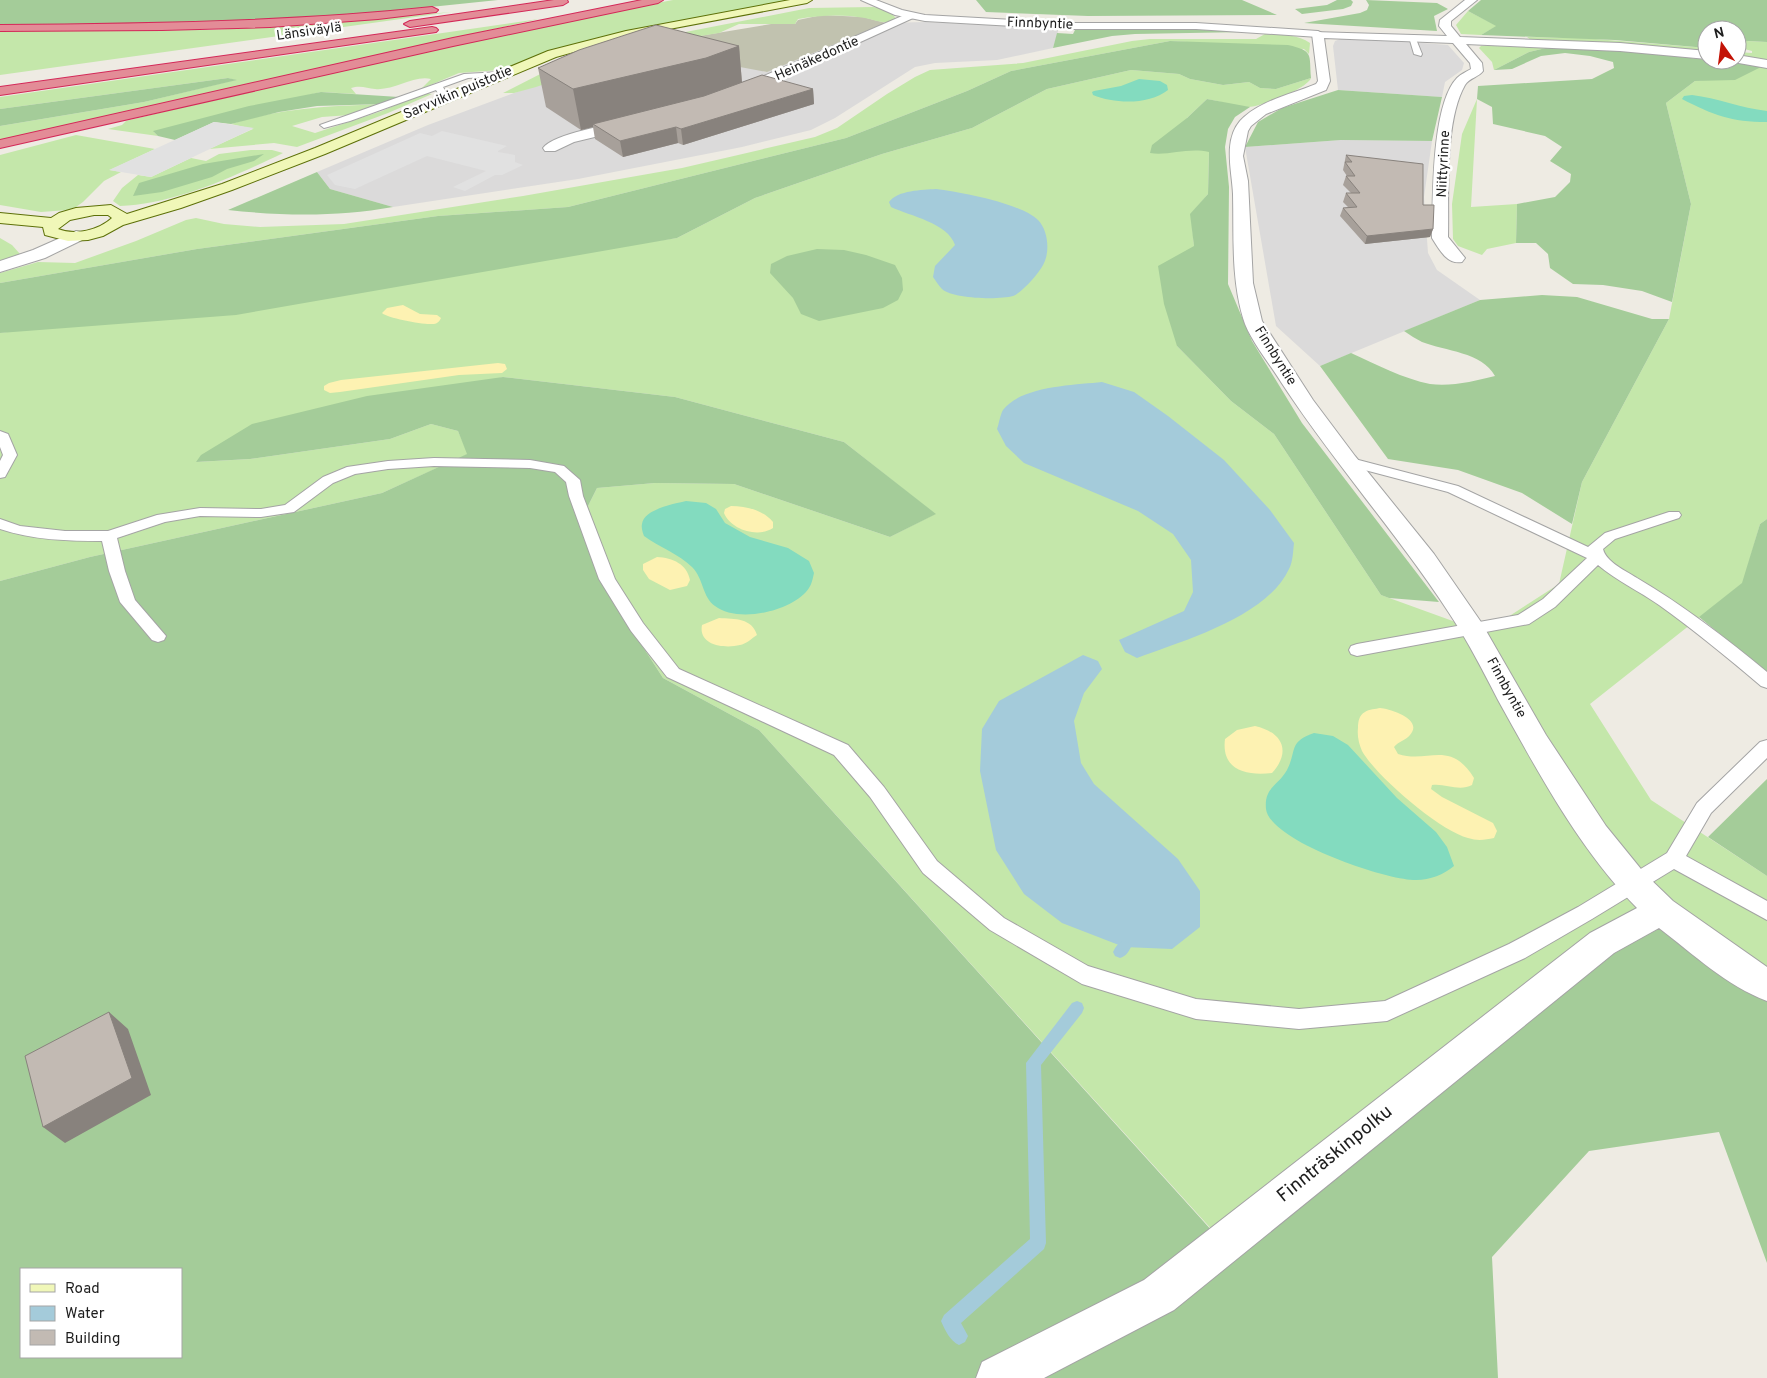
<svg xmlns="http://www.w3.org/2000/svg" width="1767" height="1378" viewBox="0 0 1767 1378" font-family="Overpass,sans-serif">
<rect width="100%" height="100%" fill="#eeebe3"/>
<path fill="#dbdada" d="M926,22L1059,28L1053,48L997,60L935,63L915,67L835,118L811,130L742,147L578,179L393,207L330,189L317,172L428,125L514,93L669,41L766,72L886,23Z
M1346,37L1448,45L1464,63L1462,70L1445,82L1442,97L1338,90L1333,46L1335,41Z
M1341,140L1432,141L1424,197L1428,253L1437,270L1480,300L1320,366L1276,326L1245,147Z"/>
<path fill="#c1c2af" d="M822,15L863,17L886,23L767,72L660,52L669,41L777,23L795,24L798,20Z"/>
<path fill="#c4e7aa" d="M673,0H791L611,35L540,55L500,70L459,73L421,89L431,79C413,75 394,91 375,89C367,88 360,85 351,88L356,94L321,92L154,132L158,136L108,129L122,125L126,121C307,76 489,34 673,0Z
M873,7C880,8 893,12 896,19C887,26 876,20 865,18C843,14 820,15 798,19L795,24H739L719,33L669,41L536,87L514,93H503L554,67L665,36L809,8Z
M1468,11L1497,26L1481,35L1461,34L1456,25Z
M451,12L0,75V31L210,30L300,25Z
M539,19L0,140V126L144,102L235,80L228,78L0,109V97Z
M1265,34C1280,35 1297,34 1310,43L1309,54L1304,49L1170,41L1011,71L967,91L846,138L568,207L438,216L197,249L0,283V273L38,262L75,263L136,241L186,220L196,218L224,224L260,227L344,224L523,196L682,168L815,137L837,128L887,94L915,77L930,70L1023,63L1132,41L1150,39H1256Z
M1527,37L1583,38L1707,48V52L1600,42L1531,40Z
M1747,41L1767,42V60L1737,56V52L1752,53V51L1737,47V43Z
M1481,46H1488L1550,47L1529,52L1494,70L1492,62L1479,48Z
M1763,66L1767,67V519L1760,524L1743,583L1590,704L1651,800L1767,876V985L1224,1243L759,730L663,678L598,577L580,522L597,488L655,483L734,484L890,537L935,514L844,442L675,397L503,377L196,462L251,459L390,439L431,424L458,431L468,454L382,493L90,557L0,581V333L677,238L755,198L882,154L972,128L1047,89L1131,70L1179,74L1190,79L1223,85L1249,82L1260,88L1276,89L1311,78C1307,89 1260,107 1249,107C1236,107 1220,101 1207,99L1187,118L1179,150L1196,149L1209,151L1208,194L1191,214L1194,246L1177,346L1231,401L1274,434L1381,595L1472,628L1477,637L1559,584L1582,482L1669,319L1691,204L1666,103L1695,81L1714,79Z
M424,93L432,94L388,113L297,147L274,143L209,149L253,129L231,124C280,108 331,106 382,104L350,115L322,117L292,126L315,133L382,111Z
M1477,99L1471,207L1517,204L1516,243L1487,249L1482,255L1458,246L1453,239L1452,204L1462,134Z
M76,135L155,149L110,170L121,172L104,181L83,202L76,207L68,210L41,212L0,205V155Z
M251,150H272L283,153C236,176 172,205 120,206L113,201L122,188L138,175L151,177L191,158L206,161L219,154Z
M0,238L12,245L20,254L14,258L0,262Z"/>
<path fill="#a4cc99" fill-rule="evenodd" d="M0,0H498C421,8 343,16 265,20C177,25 88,25 0,24Z
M976,0H1242L1277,15L1088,16L986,12Z
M1337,0H1351L1353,2L1351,6L1343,9L1302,14L1295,9L1327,5Z
M1366,0L1437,3L1448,9L1434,16L1437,31L1304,23L1360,13L1367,10L1369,5Z
M1481,0H1767V42L1748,41L1737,43V30H1707V48L1615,40L1481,35L1496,26L1468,11Z
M1185,29L1244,32L1135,34L1112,36L1053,48L1057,33L1073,34L1075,30Z
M1170,41L1288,45C1314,51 1309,54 1311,78L1276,89L1260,88L1249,82L1223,85L1190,79L1179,74L1131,70L1047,89L972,128L882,154L755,198L677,238L236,315L0,333V283L197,249L438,216L568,207L846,138L967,91L1011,71Z
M1550,47L1618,50L1763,66L1735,80L1695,81L1666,103L1691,204L1672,302L1642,291L1603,285L1573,284L1550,268L1548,254L1536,243H1516L1517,204L1555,197L1570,182L1571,174L1550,161L1562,147L1545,136L1493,124L1492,107L1477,99L1478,86L1592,79L1614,68L1613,62L1590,56L1565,53L1541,56L1512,69L1494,70L1529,52Z
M228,78L237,80L144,102L0,126V109Z
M1338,90L1442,97L1432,141L1341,140L1245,147L1258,122L1282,108Z
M321,92L399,97L382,104L317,106L279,112L231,124L214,122L175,140L158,136L153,131L249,106Z
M1207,99L1250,107L1235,117L1228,129L1225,147L1229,187L1228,284L1252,341L1302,423L1439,602L1389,598L1381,595L1274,434L1231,401L1177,346L1164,304L1158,266L1194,246L1190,214L1208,194L1209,152C1188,147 1169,156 1150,153L1152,145L1187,118Z
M264,154L254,161L227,169L212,177L162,192L133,196L139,183L203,164Z
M317,172L330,189L393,207C338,217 283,216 228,210Z
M817,249L844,250L866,255L895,265L902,278L903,290L898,300L883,308L819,321L801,314L793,298L770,273L771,264L787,256Z
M1542,295L1577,297L1652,319H1669L1582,482L1572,524L1522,493L1458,470L1388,459L1320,366L1351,353C1375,364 1404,379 1430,384C1451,387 1475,381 1495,376C1482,352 1445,351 1422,342C1416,339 1410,335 1404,331L1480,300Z
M503,377L675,397L844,442L936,514L890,537L734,484L655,483L597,488L580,522L598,577L663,678L759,730L1223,1243L1661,911L1767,985V1263L1719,1132L1589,1151L1492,1257L1498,1378H0V581L90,557L382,493L467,454L458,431L431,424L390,439L250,459L196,462L201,455L252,424L367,396ZM21,1269H181V1357H21Z
M1767,519V672L1699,617L1742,583L1760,524Z
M1767,779V876L1708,837Z"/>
<path fill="#fdf2b2" d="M403,305L420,314L437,315L441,318C439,322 437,324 432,324C424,325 387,318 382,313L387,308Z
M498,363L505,364L507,369L502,373L459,375L340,392L330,393L324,390V386L329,383L341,380Z
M731,506C746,506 763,510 773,522V528C758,538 731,530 724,513L725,509Z
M657,557C673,558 687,564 690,580L687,586L670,590L649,579L643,570V564Z
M719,618C735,619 752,618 757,635C751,639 746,644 740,645C724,649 698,645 702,625Z
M1380,708C1390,709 1424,719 1410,735C1406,740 1399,741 1394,747L1398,754C1428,764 1450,739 1474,778L1472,785C1459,792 1445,783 1432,785L1431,789L1442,797L1493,823L1497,831L1494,838C1485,840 1477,841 1468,838C1440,831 1376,776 1362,751C1359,744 1357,736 1358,728C1358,722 1359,715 1365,712C1369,709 1376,709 1380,708Z
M1255,726C1282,732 1292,751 1272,773C1246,776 1221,770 1225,739L1237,730Z"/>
<path fill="#83dbbf" d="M1139,79L1160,81L1167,85L1168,90C1149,105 1115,104 1093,95L1092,92L1094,91L1121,86Z
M1692,95C1717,98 1741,108 1767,111V122C1731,122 1713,115 1682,99L1684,96Z
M686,501L706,503L716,509L725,523L750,537L788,548L809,561L814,573C813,577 812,584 809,588C794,611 738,624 715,606C702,597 704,579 692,567C679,554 659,547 644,536C643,533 641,528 642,524C644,509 674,504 686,501Z
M1314,733L1333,736L1348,745L1397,798L1436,832L1447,847L1454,866C1443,875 1428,881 1413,880C1383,879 1270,841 1266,809C1264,787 1278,786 1287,770C1297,751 1288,742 1314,733Z"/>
<path fill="#e1e1e1" d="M214,122L254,128L151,177L109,170Z
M442,131L507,146L498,151V152L515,155V162L523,165L502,175H495L465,191L453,187L486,171L427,156L355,189L335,185L327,175L420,133L432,136Z"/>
<path fill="#a4cbda" d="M936,189C961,192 1020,203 1038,220C1048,230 1050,251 1044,263C1040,272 1023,292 1013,296C999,300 953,299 942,289C939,286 936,281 933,277L935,266L955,245C948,223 910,216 891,207L889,202C898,190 922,190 936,189Z
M1102,382L1134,392L1168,416L1224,460L1270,510L1294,543C1293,551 1293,562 1289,569C1267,617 1183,641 1137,658L1125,652L1119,640L1184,611L1193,592L1191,560L1173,534L1138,511L1024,463L1006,446L997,429C999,424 1000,415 1003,410C1021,386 1074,385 1102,382Z
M1083,655L1098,661L1102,669L1084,693L1074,721L1081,763L1094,784L1178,859L1200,891V927L1172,949L1124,947L1062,923L1024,894L996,850L980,771L982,729L999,701Z"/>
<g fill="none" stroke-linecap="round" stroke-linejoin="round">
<path fill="#a4cbda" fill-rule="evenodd" d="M1124,941L1129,943L1131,947C1128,953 1126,956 1120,958L1115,956L1113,952C1116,946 1118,943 1124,941Z
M1077,1001L1082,1003L1084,1008L1082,1013L1041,1065L1046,1243L1044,1249L961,1323L968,1336L965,1342L959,1345C950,1341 945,1330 941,1321L944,1315L1030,1239L1026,1063L1072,1003Z"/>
<g stroke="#a4a4a4" stroke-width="2">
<path id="service" d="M1409,37L1416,39L1422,54L1421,56L1414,54Z
M501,72H504V76L468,78L443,87L448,96L447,98H441L436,90L350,121L324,128L320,125L464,74Z
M0,431L8,434L17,455L5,477L0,478V461L3,455L0,447Z
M1347,457L1458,486L1588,547L1605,533L1669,512H1679L1681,515L1679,518L1615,539L1603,549C1606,562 1626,571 1637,578C1683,605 1726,638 1767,672V688L1761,686C1728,658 1694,630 1659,605C1639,591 1617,581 1598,565L1555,607L1529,624L1357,656L1351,654L1349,650L1351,646L1357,644L1518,615L1543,599L1587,558L1448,492L1342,464L1340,461L1342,458Z
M434,458L530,460L564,466L580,480L583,496L615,579L643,623L679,669L848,745L884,787L937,861L1004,918L1088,966L1196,999L1299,1009L1385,1001L1509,944L1578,907L1667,853L1697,803L1760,742L1767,740V758L1711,813L1686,856L1767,901V920L1674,869L1592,919L1525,958L1387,1021L1299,1029L1196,1019L1082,984L990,930L923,873L870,797L834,755L667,677L631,631L599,579L569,496L566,482L555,472L530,468L434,466L388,469L355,474L333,483L294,512L261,517L200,516L165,522L117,538L125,571L135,600L166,636L164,640L158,642L152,640L120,602L109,571L102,541C68,541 33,540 0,529V519L20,526L65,531H108L157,515L200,508L261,509L285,505L323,477L347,467L388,461Z"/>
</g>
<g stroke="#a4a4a4" stroke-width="2">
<path id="minor" d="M1465,0H1477L1451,21V26L1460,37L1620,43L1707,51V59L1620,51L1466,44L1482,63L1483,71C1479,77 1469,78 1465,85C1444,122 1449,195 1448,237L1465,258L1462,262C1447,265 1439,249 1432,238C1433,200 1431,105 1457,78C1461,74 1466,72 1471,69L1470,63L1453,43L1324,38L1330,81L1326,90L1266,114L1251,126L1248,131L1243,156L1248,181L1253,283L1262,321L1313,400L1355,456L1434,554L1481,622L1546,735L1606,826L1645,874L1673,901L1767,967V1001C1727,986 1693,954 1659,928L1614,953L1174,1310L1044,1378H976L982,1362L1144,1280L1590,933L1637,908C1579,849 1538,772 1498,700C1486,677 1474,653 1460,630C1406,543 1337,468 1281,382C1270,364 1249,339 1243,318C1231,278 1234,235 1233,194C1232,171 1223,141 1240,121C1258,101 1292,94 1316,84L1318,81L1312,34L1314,32L1447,36L1439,26L1440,20Z
M909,13L913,14L915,16L913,18L744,95L739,96L732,92L734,89Z
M1737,55L1767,60V68L1733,62L1732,60H1737Z
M631,120L636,121L638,124L636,127L574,142L555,151H545L543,148C553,134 612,124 631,120Z
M76,231L82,232L84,236L82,240L45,258L0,272V261L33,250Z"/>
</g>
<g stroke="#a4a4a4" stroke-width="2">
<path id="tertiary" d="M861,0H876L902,10L925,15L1070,23H1196L1318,31L1324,34L1318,37L1196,29H1070L925,21L895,15Z"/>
</g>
<g stroke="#5d7008" stroke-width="2">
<path id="secondary" d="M790,0H812L807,3L627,37L556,57L325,154L232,190L181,208L123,225L103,236L88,240L68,241L45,235L43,227L0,223V213L51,218L59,213L76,208L111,205L127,214L222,184L315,148L548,51L626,31ZM94,215H108L112,218C99,230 75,236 58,229L70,220Z"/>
</g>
<g stroke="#d32958" stroke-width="2">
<path id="motorway" d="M554,0H567L568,2L563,5L410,27L404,24L410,21Z
M642,0H663L658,3L453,46L0,148V140L453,38Z
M432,7L438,10L436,12L378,19L270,27L162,30L0,31V25C144,24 288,22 432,7Z
M432,27L436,28L438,30L436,32L0,95V87Z"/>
</g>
<use href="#service" fill="#fff" fill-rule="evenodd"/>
<use href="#minor" fill="#fff" fill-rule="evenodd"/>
<use href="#tertiary" fill="#fff" fill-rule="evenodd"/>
<use href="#secondary" fill="#f0f7b8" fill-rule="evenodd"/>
<use href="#motorway" fill="#e38c97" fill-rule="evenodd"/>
</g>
<path fill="#a7a09a" d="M739,46L742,82L813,89L814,104L683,145L678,143L623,157L595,139L593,127L581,130L546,107L538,68Z
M1346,155L1423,205L1433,229L1430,237L1365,244L1340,216L1343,208L1348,207L1343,202L1346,193H1351L1343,185L1346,176H1347L1343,170Z"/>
<path fill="#88827d" d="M739,46L742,84L710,96L593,124V127L581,130L573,89Z
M813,89L814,104L683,145L681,129Z
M676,127L678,143L623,157L620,141Z
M1433,229L1430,237L1365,244L1367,236Z
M109,1012L128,1029L151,1095L65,1143L43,1127Z"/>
<path fill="#c2bab3" stroke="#88827d" d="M656,25L739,46L706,58L573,89L538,68L579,50Z
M762,75L813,89L681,129L676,127L620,141L593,124L704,96Z
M1346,155L1423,164V205H1434L1433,229L1367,236L1343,208L1357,207L1346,193H1360L1346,176H1355L1345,162H1352Z
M109,1012L132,1078L43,1127L25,1056Z"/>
<g text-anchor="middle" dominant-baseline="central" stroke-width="5" stroke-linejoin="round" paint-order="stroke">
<g font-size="14" fill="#1d1d1d" stroke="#fff">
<text transform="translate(1040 24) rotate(2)">Finnbyntie</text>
<text transform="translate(309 32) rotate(-8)">Länsiväylä</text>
<text transform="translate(817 59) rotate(-24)">Heinäkedontie</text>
<text transform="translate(458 93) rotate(-23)">Sarvvikin puistotie</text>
<text transform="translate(1444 164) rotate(-87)">Niittyrinne</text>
<text transform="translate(1275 356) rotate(58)">Finnbyntie</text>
<text transform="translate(1506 688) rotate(61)">Finnbyntie</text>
</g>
<g font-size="19" fill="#1d1d1d" stroke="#fff">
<text transform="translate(1335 1154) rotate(-39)">Finnträskinpolku</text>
</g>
</g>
<rect x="20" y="1268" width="162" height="90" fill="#ffffff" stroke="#a5a5a5"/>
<rect x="30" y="1284" width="25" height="8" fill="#f0f7b8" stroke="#a5a5a5"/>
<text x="65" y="1293" font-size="15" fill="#1d1d1d">Road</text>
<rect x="30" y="1306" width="25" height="15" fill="#a4cbda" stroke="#a5a5a5"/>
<text x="65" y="1318" font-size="15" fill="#1d1d1d">Water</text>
<rect x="30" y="1330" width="25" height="15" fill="#c2bab3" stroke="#a5a5a5"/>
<text x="65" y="1343" font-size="15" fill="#1d1d1d">Building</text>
<g transform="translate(1722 45) rotate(346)"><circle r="24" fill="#ffffff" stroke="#a5a5a5"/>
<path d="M0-4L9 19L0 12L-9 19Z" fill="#c31306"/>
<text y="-8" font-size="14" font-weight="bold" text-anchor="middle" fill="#1d1d1d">N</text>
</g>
</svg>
